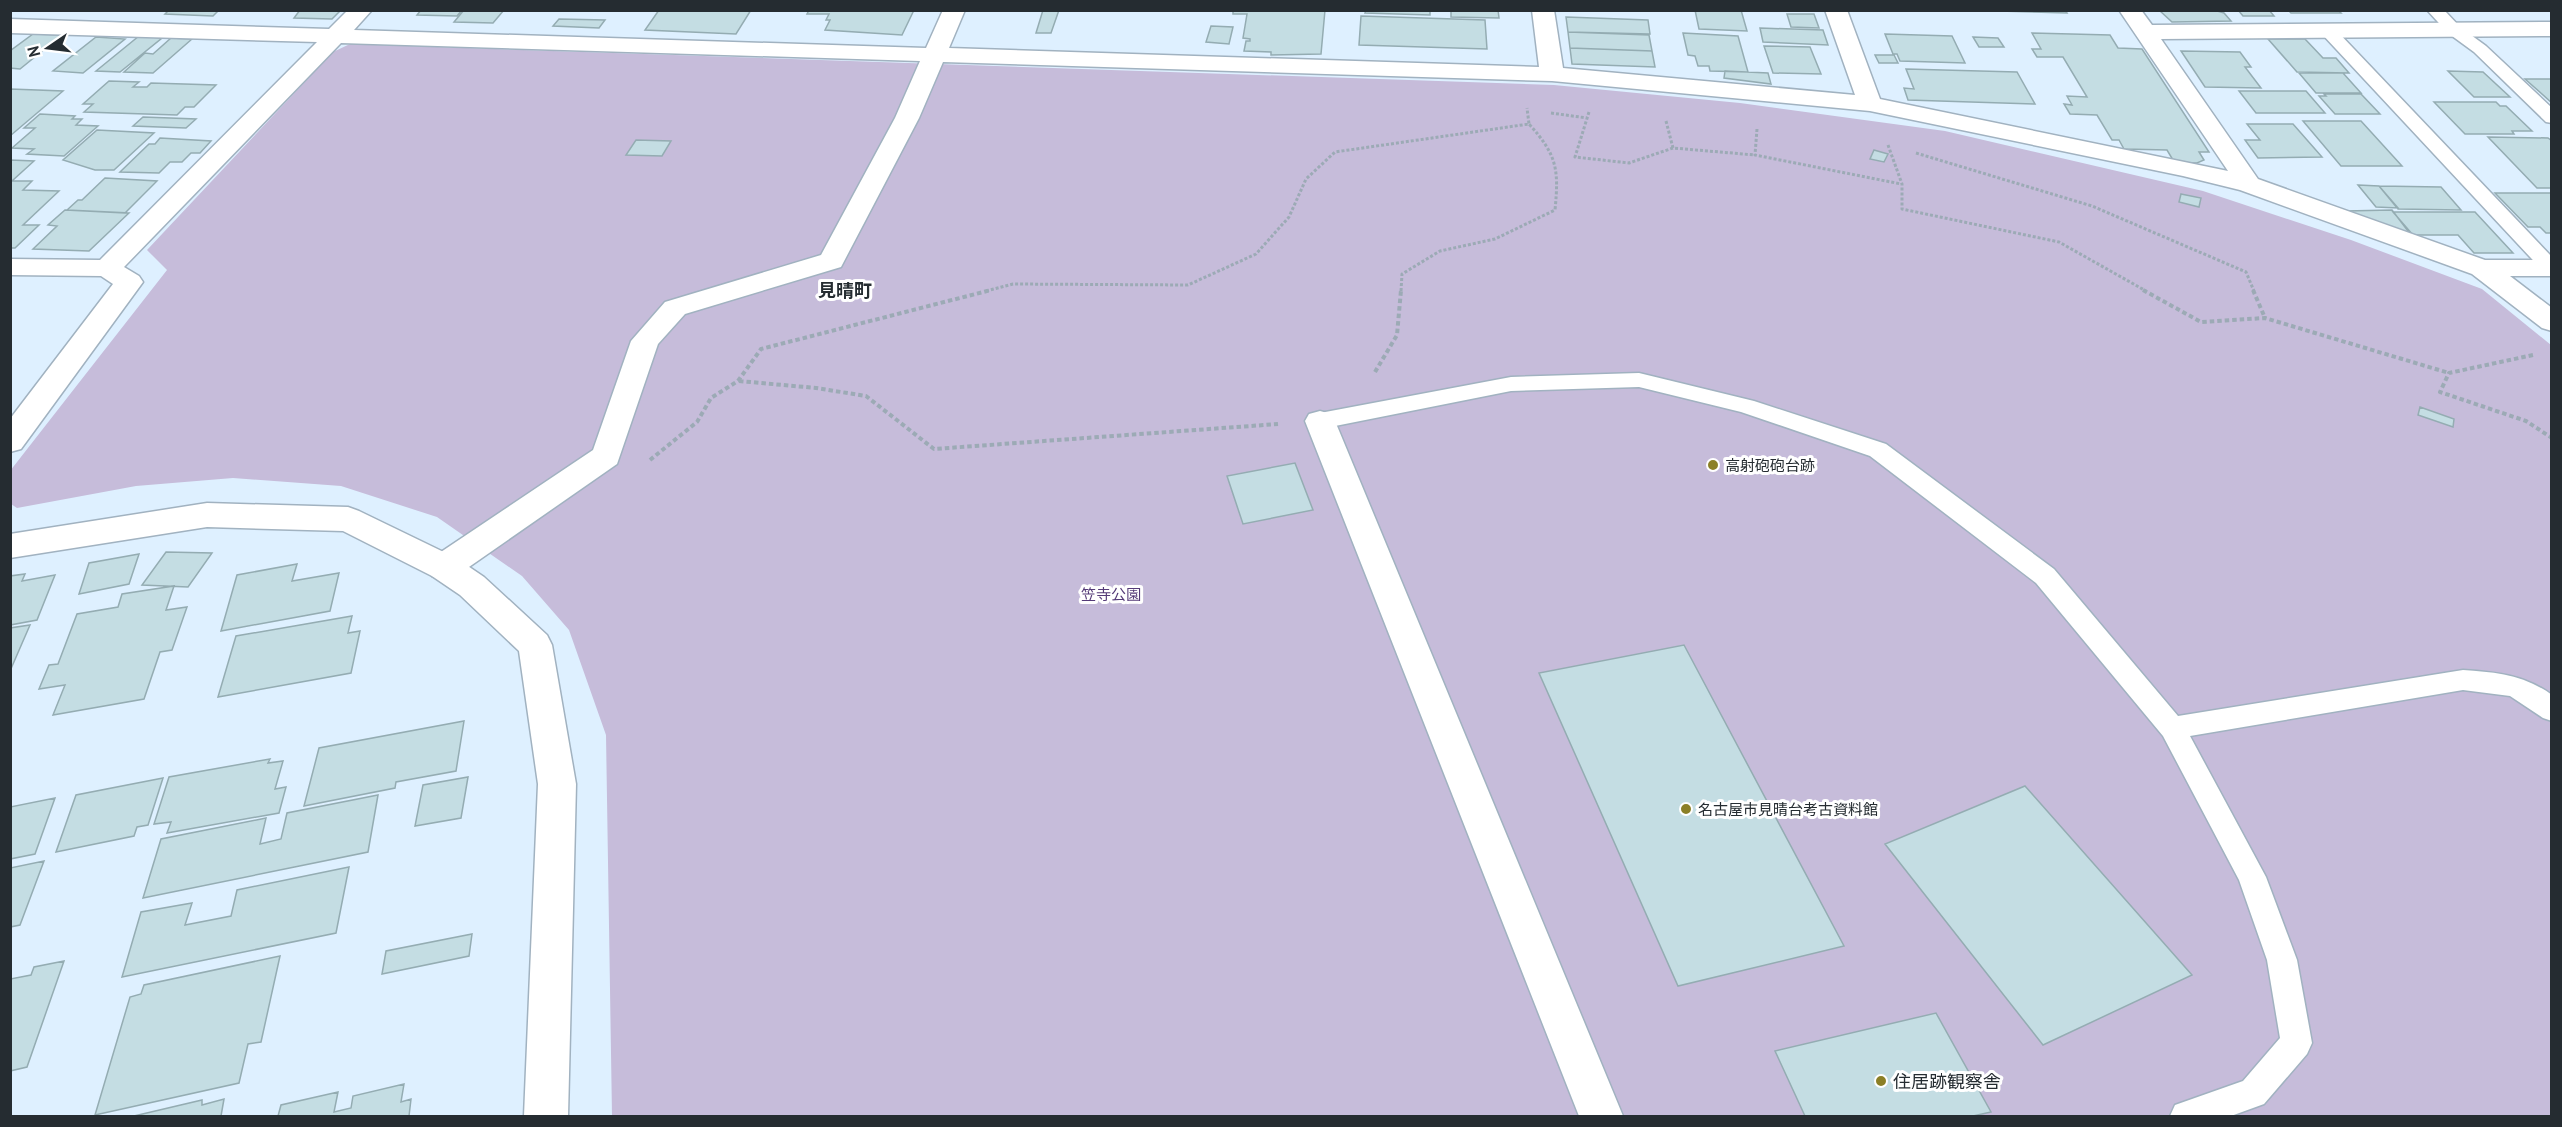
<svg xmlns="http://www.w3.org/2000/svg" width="2562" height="1127" viewBox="0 0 2562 1127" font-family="'PT Sans','Noto Sans JP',sans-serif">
<rect width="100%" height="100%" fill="#def0ff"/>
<path fill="#c6bcda" d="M350,44L1554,85L1740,103L1945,131L2203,191L2351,240L2482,289L2551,345V1116H612L606,735L569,630L522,576L437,517L341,486L233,478L136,486L17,508L11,504L10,471L167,270L147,250L333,52Z"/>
<path fill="#c4dde3" stroke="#94acb2" stroke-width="1.5" d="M169,10H219L213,16L165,14Z
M300,10H341L332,19L294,18Z
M421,10H462L457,16L417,15Z
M464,10H504L493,23L454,22Z
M659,10H751L736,34L645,30Z
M809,10H914L902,35L825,30L830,20H826L829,14H807Z
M1043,10H1059L1051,33H1036Z
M1233,10H1325L1321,54L1271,55V52L1244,51L1246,41H1250V39L1243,38L1247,14H1233Z
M1366,10H1430V15L1365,13Z
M1451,10H1498L1499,18L1451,17Z
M1695,10H1741L1747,31L1699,29Z
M1999,10H2065L2067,13L1999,11Z
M2159,10H2214L2224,13L2231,21L2172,22Z
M2238,10H2269L2274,16H2243Z
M2288,10H2338L2341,13H2291Z
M1787,14H1814L1819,28L1791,27Z
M1361,16L1485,20L1487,49L1359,45Z
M1566,17L1648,20L1650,34L1568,32Z
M559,19L605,20L599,28L553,26Z
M1211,26L1233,27L1229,44L1206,42Z
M1760,28L1823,30L1828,45L1763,42Z
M1568,32L1649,35L1652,51L1570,48Z
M1683,33L1738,36L1748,72L1710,71L1709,66H1698L1695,56L1688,55Z
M2032,33L2110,35L2118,48L2142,49L2209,152H2199L2204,160L2197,163H2184L2173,160L2167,150L2124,149L2119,140H2112L2097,115L2070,114L2064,104L2072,105L2067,96L2087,97L2063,57H2037L2032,49H2041Z
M33,34L62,35L20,69L10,68V51Z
M1885,34L1952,36L1965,63L1900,61L1897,54H1893Z
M139,36L162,38L120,72L96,71Z
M96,37L125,39L83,73L53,71Z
M1973,37L1998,38L2004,47H1979Z
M171,38L192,39L153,73L124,72L145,53L153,54Z
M2268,39H2305L2323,58H2336L2349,73L2297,72Z
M1764,46L1810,47L1821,74L1773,73Z
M1570,48L1652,51L1655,67L1572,64Z
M2181,51L2240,52L2251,67H2245L2261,88L2205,87Z
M1875,55H1894L1898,63H1879Z
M1906,69L2017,72L2035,104L1908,100L1904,88L1914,89Z
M1725,71L1768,73L1771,84L1724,78Z
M2448,71L2483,72L2510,97H2474Z
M2299,73H2343L2361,93H2316Z
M2525,79H2552V103Z
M109,81L139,82L133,87H147L151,83L216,85L194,107H185L177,115L84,112L93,104H83Z
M10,89L63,91L10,136Z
M2239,91H2306L2325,113H2256Z
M2324,94H2361L2380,114H2335L2319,96H2326Z
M2434,102H2496L2500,106H2506L2532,131H2512L2514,134H2465Z
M40,114L75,116L72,119H82L76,125L98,126L64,156L27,154L34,149L12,148L35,128H24Z
M143,117L196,119L186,128L133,126Z
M2303,121H2361L2402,166H2341Z
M2247,124H2293L2322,157L2258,158L2245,140H2260Z
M97,130L154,133L114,170H95L63,160Z
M2488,137L2548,138L2552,141V188H2537Z
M160,138L211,141L200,153H191L182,162H170L159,173L120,172L149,144H155Z
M636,140L671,141L662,156L626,155Z
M1874,150L1888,154L1884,162L1870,159Z
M10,160L34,161L12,181H32L23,190L59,191L23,225H39L15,248H10Z
M105,178L157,181L125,213L67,210L78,200H82Z
M2358,185L2379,186L2398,208L2376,207Z
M2379,186L2441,187L2461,210L2398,209Z
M2495,193H2552V233H2546L2540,227H2528Z
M2181,194L2201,198L2199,207L2179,202Z
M65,210H67L129,213L89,251L33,249L57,226L48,225Z
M2392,210L2411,235L2345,211Z
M2393,212H2475L2513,253H2474L2458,235H2413Z
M2420,407L2454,419L2453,427L2418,415Z
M1295,463L1313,510L1243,524L1227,476Z
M166,552L212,553L188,587L142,585Z
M139,554L129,584L79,594L89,563Z
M297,564L292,581L339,573L330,611L221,631L237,575Z
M25,574L22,581L55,575L37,620L10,625V576Z
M174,586L166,610L187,607L172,650L160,652L144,699L53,715L65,685L39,689L49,665L58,664L77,614L118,607L122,594Z
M352,616L348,633L360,631L351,673L218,697L236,636Z
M30,625L10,671V628Z
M1684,645L1844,946L1678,986L1539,673Z
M464,721L456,771L396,782L395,788L304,806L319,748Z
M270,759L268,763L283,761L275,789L286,787L279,813L167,833L171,822L154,824L169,777Z
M468,777L461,818L415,826L423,785Z
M163,778L148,825L137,827L134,836L56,852L76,795Z
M2025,786L2192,975L2043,1045L1885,844Z
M378,795L368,852L143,898L161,839L266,818L260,844L281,839L287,813Z
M55,798L35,854L10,859V807Z
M44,861L20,925L10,927V868Z
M349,867L336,933L122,977L141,912L192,903L185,925L231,916L237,890Z
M472,934L469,956L382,974L386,951Z
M280,956L261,1042L248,1044L239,1083L95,1115L130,997L141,994L144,985Z
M64,961L27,1067L10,1071V979L31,975L34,967Z
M1936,1013L1991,1112L1973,1116H1805L1775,1051Z
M404,1084L401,1102L411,1099L409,1116H278L281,1105L338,1092L334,1112L351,1108L353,1096Z
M224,1099L221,1116H134L202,1100V1105Z"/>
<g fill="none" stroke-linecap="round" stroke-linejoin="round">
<g stroke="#a1b2c0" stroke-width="3">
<path id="lane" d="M2427,10H2444L2460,27L2486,46L2552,108V123L2546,122L2474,52L2448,33Z
M2328,26L2334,28L2552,257V274L2544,272L2322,34L2320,31L2322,28Z
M1639,373L1754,401L1886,444L2054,569L2178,716L2463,670C2495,672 2525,675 2552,695V721L2543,718L2510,696L2463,690L2190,736L2266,877L2297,960L2312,1043L2307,1054L2264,1104L2231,1116H2170L2175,1105L2243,1081L2280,1038L2267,960L2239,880L2163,736L2036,583L1870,456L1741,412L1639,387L1511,391L1320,429L1312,426L1309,421L1312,416L1320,413L1511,377Z"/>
</g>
<g stroke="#a1b2c0" stroke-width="3">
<path id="street" d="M348,10H372L354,30L926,48L943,10H965L949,48L1539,67L1532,10H1554L1563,68L1855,95L1825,10H1847L1880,99L2228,171L2119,10H2141L2152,25L2552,22V36L2161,39L2258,179L2485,260H2552V276H2510L2552,308V331L2542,328L2472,274L2240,190L2183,176L1870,111L1552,81L943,62L919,118L841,267L685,314L658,344L617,464L456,576L444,580L432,576L427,567L432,558L593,450L631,341L665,302L821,255L895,118L920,61L341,43L124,267L139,276L143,282L21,449L10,452V419L113,284L101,276L10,275V259L100,260L317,42L10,33V19L329,29Z
M1320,411L1331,414L1335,421L1623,1116H1579L1305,421L1309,414Z"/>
</g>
<g stroke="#a1b2c0" stroke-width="3">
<path id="secondary" d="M207,503L348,507L359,511L456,558L484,577L547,635L552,645L576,784L568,1116H524L538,784L519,651L460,595L432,576L343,531L207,527L10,558V534Z"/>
</g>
<path stroke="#9caab5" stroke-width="3" stroke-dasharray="3 2" stroke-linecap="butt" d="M1589,112L1575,157L1629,163L1673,148L1755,155
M1551,113L1587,118
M1666,121L1673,148
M1757,129L1755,155L1901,184
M1888,145L1902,184V209L2059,242L2146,291
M1916,153L2092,206L2246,272L2254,291
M986,291L1013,284L1188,285L1256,254L1289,217L1306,179L1335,152L1529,124L1527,108
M1401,291L1402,274L1440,251L1495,239L1555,210C1559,169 1557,155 1529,124"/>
<path stroke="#9caab5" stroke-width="4" stroke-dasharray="4.5 3" stroke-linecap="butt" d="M2143,290L2201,322L2265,318L2449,373
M2253,290L2265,318
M2533,355L2449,373L2440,392L2526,421L2552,438
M1375,372L1397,335L1401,290
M739,381L816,388L866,396L934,449L1278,424
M650,460L697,422L711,398L738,381L761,349L991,290"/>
<use href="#lane" fill="#fff" fill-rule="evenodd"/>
<use href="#street" fill="#fff" fill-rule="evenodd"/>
<use href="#secondary" fill="#fff" fill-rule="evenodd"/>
</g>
<g fill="#8b7f26" stroke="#fff" stroke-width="2">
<circle cx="1713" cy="465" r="6"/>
<circle cx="1686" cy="809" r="6"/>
<circle cx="1881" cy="1081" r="6"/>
</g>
<g text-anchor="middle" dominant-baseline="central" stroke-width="6" stroke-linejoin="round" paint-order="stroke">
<g font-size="15" fill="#252c31" stroke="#fff" text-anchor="start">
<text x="1725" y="465">高射砲砲台跡</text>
<text x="1698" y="809">名古屋市見晴台考古資料館</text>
</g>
<g font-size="15" fill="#543a77" stroke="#fff">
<text x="1111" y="594">笠寺公園</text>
</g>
<g font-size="18" font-weight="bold" fill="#252c31" stroke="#fff">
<text x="845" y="290">見晴町</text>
</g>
<g font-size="18" fill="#252c31" stroke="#fff" text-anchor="start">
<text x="1893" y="1081">住居跡観察舎</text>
</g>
</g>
<rect width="2562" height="1127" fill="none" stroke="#252c31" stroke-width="24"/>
<g transform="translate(48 48) rotate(256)" stroke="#ffffff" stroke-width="4.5" paint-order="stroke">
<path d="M0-4.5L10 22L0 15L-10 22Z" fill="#252c31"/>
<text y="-9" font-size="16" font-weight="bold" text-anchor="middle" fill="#252c31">N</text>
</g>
</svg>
